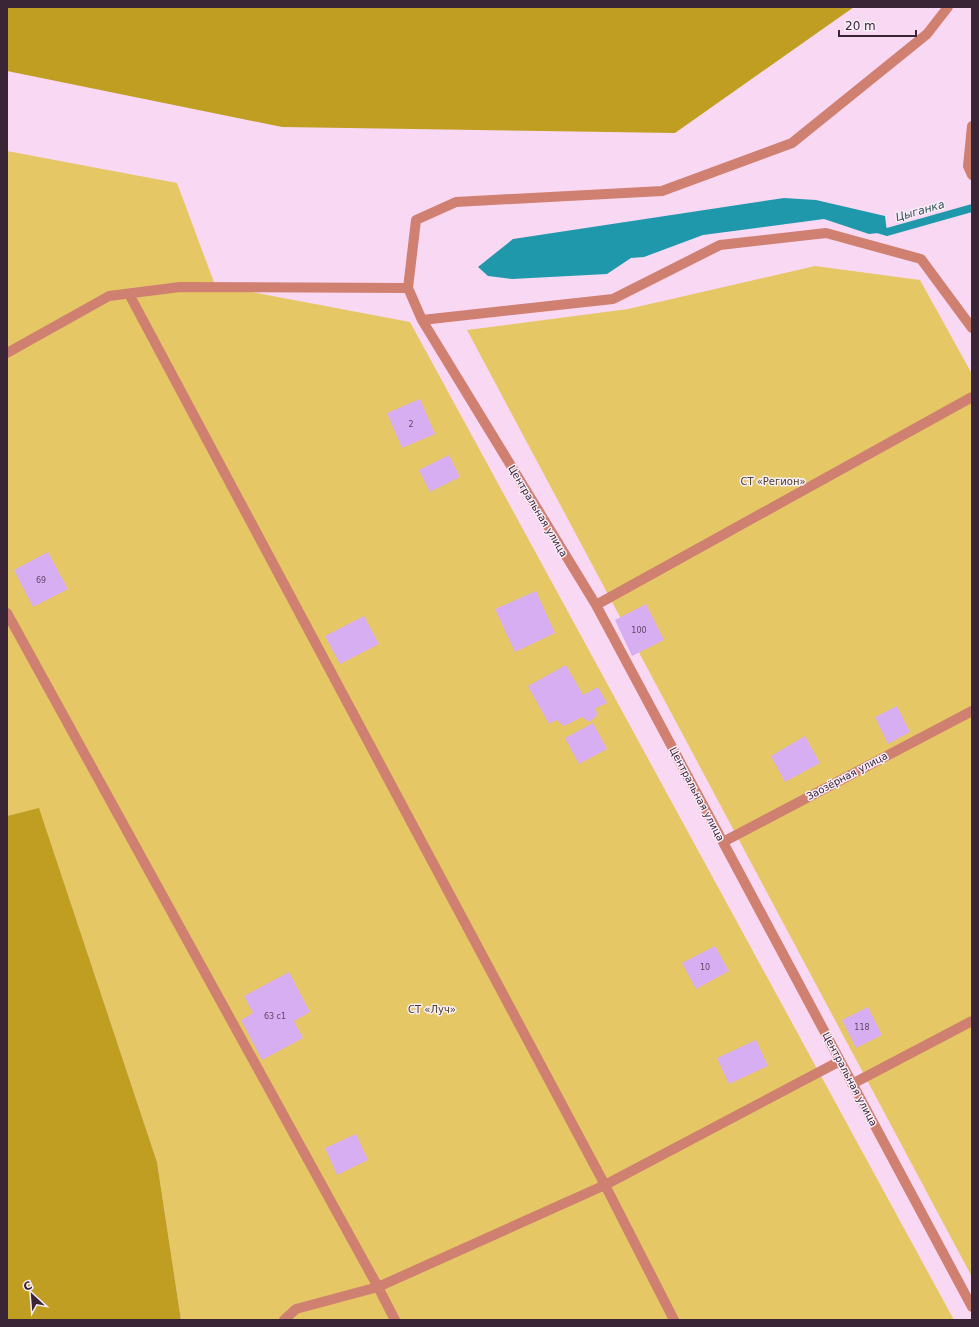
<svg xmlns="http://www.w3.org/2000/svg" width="979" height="1327" viewBox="0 0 979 1327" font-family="'DejaVu Sans',sans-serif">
<rect width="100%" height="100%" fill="#f9d8f4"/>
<path fill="#e6c766" d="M7,151L177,183L215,285L410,322L954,1320H181L157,1162L39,809L7,816Z
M815,266L920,280L972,374V1277L467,330L628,309Z"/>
<path fill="#c09e22" d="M7,7H854L675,133L282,127L7,71Z
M39,808L157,1162L181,1320H7V816Z"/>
<path fill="#2098ab" d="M784,198L816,200L885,216L887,232L869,234L824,219L703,235L644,257L631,258L607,274L512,279L488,276L478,267L513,239Z"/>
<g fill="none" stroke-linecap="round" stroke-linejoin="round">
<path stroke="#2098ab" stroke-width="8" d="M877,229L887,232L972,208"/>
</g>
<path fill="#d7aef1" d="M420,399L435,434L402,448L387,413Z
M449,455L460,477L430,492L419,470Z
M48,552L68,589L33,607L14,570Z
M536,591L555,633L515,652L495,609Z
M646,604L664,640L632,656L615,620Z
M364,616L379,644L340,664L325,636Z
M566,665L583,695L598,687L607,703L596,708L597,716L589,722L582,717L564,726L556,720L549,724L528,686Z
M897,706L910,732L888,744L875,717Z
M593,723L607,749L579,764L565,738Z
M805,736L820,763L785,782L771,756Z
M715,946L729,971L696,989L682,963Z
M289,972L310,1012L294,1021L303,1038L262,1060L241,1020L253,1013L244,996Z
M868,1007L882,1035L856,1048L842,1020Z
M756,1040L768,1066L729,1084L717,1058Z
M356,1134L368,1160L337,1175L325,1148Z"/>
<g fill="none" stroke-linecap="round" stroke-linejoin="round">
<path stroke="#d08070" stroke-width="10" d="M972,126L968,166L972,175
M408,288L422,320L596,605L972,1307
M408,288L416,220L456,202L662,191L792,143L927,34L948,7
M129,294L605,1185L674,1320
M422,320L613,299L720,245L826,233L921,259L972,328
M7,353L109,296L180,287L408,288
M596,605L972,397
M7,613L378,1287L395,1320
M723,842L972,711
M852,1084L972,1021
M284,1320L296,1309L378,1287L605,1185L840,1061"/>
</g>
<g text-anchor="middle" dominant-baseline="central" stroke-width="3" stroke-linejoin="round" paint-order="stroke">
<g font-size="8" fill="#614766">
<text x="411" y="424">2</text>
<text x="41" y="580">69</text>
<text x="639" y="630">100</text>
<text x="705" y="967">10</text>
<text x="275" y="1016">63 с1</text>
<text x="862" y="1027">118</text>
</g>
<g font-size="10" fill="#494128" stroke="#f8edf6">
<text x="773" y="481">СТ «Регион»</text>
<text x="432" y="1009">СТ «Луч»</text>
</g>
<g font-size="10" fill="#3a2537" stroke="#f8edf6">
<text transform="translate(538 511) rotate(59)">Центральная улица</text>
<text transform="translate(847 776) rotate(-28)">Заозёрная улица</text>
<text transform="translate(697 794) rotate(62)">Центральная улица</text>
<text transform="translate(850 1079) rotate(62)">Центральная улица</text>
</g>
<g font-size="11" font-style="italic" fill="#315259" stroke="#f8edf6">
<text transform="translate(920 211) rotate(-16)">Цыганка</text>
</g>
</g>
<rect width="979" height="1327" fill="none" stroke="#3a2537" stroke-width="16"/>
<g transform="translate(32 1295) rotate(334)" stroke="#f8edf6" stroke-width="3" paint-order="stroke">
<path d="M0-3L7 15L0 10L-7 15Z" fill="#3a2537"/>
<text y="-6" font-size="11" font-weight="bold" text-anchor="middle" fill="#3a2537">С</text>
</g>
<path d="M839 30v6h77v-6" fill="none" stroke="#3a2537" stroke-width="2"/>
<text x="845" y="30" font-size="12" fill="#3a2537" stroke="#f8edf6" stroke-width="3" paint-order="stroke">20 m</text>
</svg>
